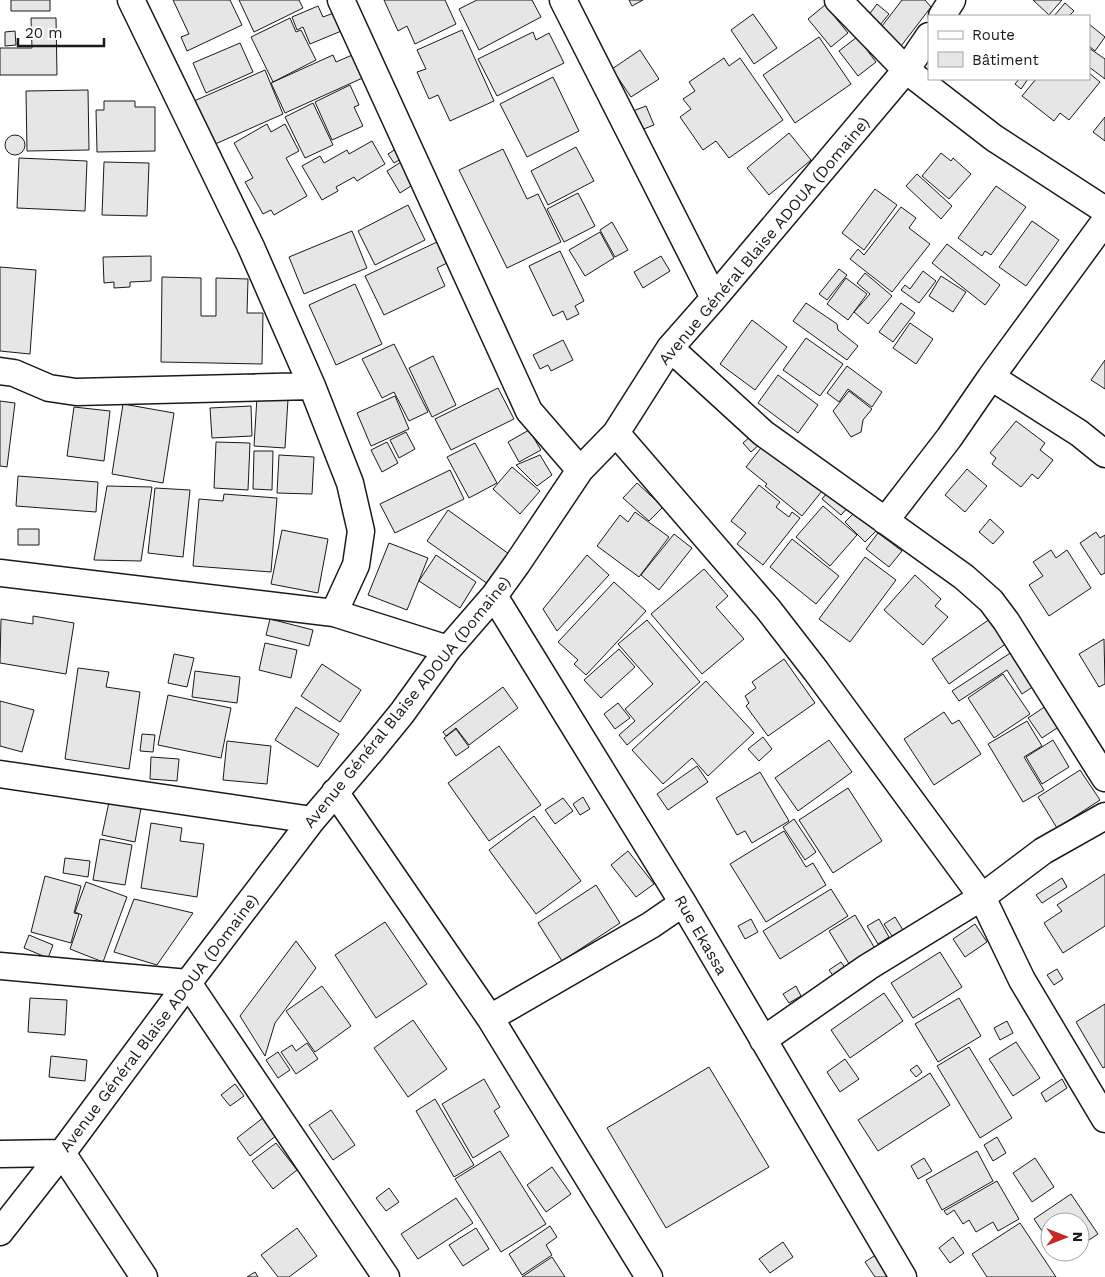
<svg xmlns="http://www.w3.org/2000/svg" width="1105" height="1277" viewBox="0 0 1105 1277" font-family="'Work Sans',sans-serif">
<rect width="100%" height="100%" fill="#fff"/>
<path fill="#e6e6e6" stroke="#1a1a1a" d="M11,0H50V11H11Z
M173,0H230L242,25L187,51L181,37L189,34Z
M239,0H299L303,8L254,32Z
M384,0H445L456,24L415,44L407,26L398,31Z
M477,0H532L541,17L479,50L459,9Z
M629,0H643L632,6Z
M902,0H925L931,7L898,50L879,30Z
M1033,0H1062L1049,15Z
M1065,3L1074,11L1069,16H1054Z
M877,4L889,14L880,25L868,16Z
M825,5L848,33L831,47L808,19Z
M318,6L323,17L339,11L346,29L310,44L303,27L297,30L292,17Z
M753,14L777,48L754,64L731,30Z
M31,18H56L57,75H0V48H32Z
M290,18L296,32L301,30L316,60L273,82L251,37Z
M1089,24L1105,37L1095,51L1089,46Z
M462,30L494,101L450,121L438,95L429,99L417,72L426,69L417,50Z
M15,31L16,45L5,46V32Z
M533,32L536,40L549,33L564,63L497,96L478,59Z
M819,37L851,84L795,123L763,75Z
M857,37L876,62L858,76L839,51Z
M240,43L253,72L206,93L193,63Z
M1089,48L1105,59V79L1089,67Z
M640,50L659,79L631,97L612,69Z
M357,53L367,76L285,113L271,83L333,55L336,62Z
M724,58L729,66L740,58L783,120L729,158L716,141L703,150L680,117L691,109L683,99L695,91L689,82Z
M265,70L283,114L213,145L194,101Z
M1089,73L1100,82L1069,120L1060,113L1054,121L1022,96L1036,79H1089Z
M553,77L579,131L527,157L500,104Z
M1019,79H1028L1021,89L1015,84Z
M350,85L359,105L354,107L363,126L332,140L315,102Z
M88,90L89,150L27,151L26,91Z
M104,101H135V107H155V151L97,152L96,110H104Z
M313,103L333,145L305,158L285,117Z
M646,106L654,125L641,130L633,111Z
M1105,117V141L1093,132Z
M267,124L271,132L285,124L299,151L286,158L307,196L274,215L271,210L263,214L245,182L253,178L234,143Z
M789,133L811,160L769,195L747,168Z
M5 145a10 10 0 1 1 20 0a10 10 0 1 1-20 0Z
M372,141L385,164L357,181L354,177L336,187L338,191L322,200L302,166L320,156L324,163L347,150L349,154Z
M399,147L405,157L394,163L388,154Z
M576,147L594,181L548,205L531,171Z
M503,149L527,199L538,194L561,242L507,268L459,170Z
M941,153L951,161L953,158L971,174L949,199L922,176Z
M19,158L87,161L85,211L17,208Z
M104,162L149,163L147,216L102,215Z
M401,162L414,184L400,193L387,171Z
M917,174L952,206L941,219L906,186Z
M996,186L1026,207L991,255L985,251L982,256L958,238Z
M875,189L897,205L864,250L842,233Z
M578,193L595,226L564,242L547,209Z
M408,205L425,240L375,265L358,231Z
M901,207L916,218L909,228L930,244L892,292L850,259L858,249L864,255Z
M1032,221L1059,240L1026,286L999,267Z
M612,222L628,250L615,257L600,230Z
M352,231L367,268L304,294L289,257Z
M600,232L614,258L585,276L569,250Z
M437,242L447,263L437,268L445,286L384,315L365,276Z
M947,244L1000,285L985,305L932,263Z
M560,251L584,301L575,306L579,314L567,320L563,311L553,316L529,266Z
M151,256V281L130,282V287L114,288V282L104,283L103,257Z
M661,256L670,271L643,288L634,272Z
M0,267L36,270L30,354L0,351Z
M839,269L847,275L827,300L819,294Z
M923,271L936,281L919,303L901,290L905,285L910,289Z
M865,273L892,296L868,324L854,312L870,294L857,283Z
M941,276L966,292L953,312L929,296Z
M162,277L201,278V316H216V278L248,279L247,313H263L262,364L161,362Z
M846,278L867,294L848,320L827,304Z
M355,284L382,344L336,365L309,305Z
M806,303L837,324L838,330L858,346L847,360L793,321Z
M901,303L915,313L893,342L879,332Z
M752,320L787,347L755,390L720,364Z
M910,323L933,339L916,364L893,348Z
M806,338L843,364L820,396L783,370Z
M563,340L573,360L551,371L548,365L540,369L533,355Z
M394,344L428,412L409,421L394,392L382,398L362,359Z
M433,356L456,405L432,417L409,368Z
M1105,360V389L1091,380Z
M847,366L882,392L872,407L848,389L839,402L827,393Z
M778,375L818,405L798,433L758,403Z
M498,388L514,419L451,450L435,419Z
M849,391L872,409L863,420L861,432L851,437L833,411Z
M395,396L409,429L371,446L357,413Z
M257,397L288,399L285,448L254,446Z
M0,401L15,403L7,467L0,466Z
M123,404L174,413L163,483L112,474Z
M251,406L252,436L212,438L210,408Z
M74,407L110,411L104,461L67,456Z
M1016,421L1045,443L1040,450L1053,460L1038,479L1032,474L1021,487L992,464L996,458L990,453Z
M529,430L541,450L519,462L508,442Z
M406,432L415,449L399,458L390,440Z
M752,435L760,444L751,452L743,443Z
M216,442L250,443L248,490L214,488Z
M387,442L398,463L382,472L371,450Z
M475,443L497,483L469,498L447,457Z
M764,444L822,491L802,516L765,486L767,484L746,467Z
M254,451H273L272,490L253,489Z
M279,455L314,457L312,494L277,493Z
M540,455L552,475L537,486L516,465Z
M512,467L540,491L520,514L493,489Z
M967,469L987,486L965,512L945,495Z
M450,470L464,499L395,533L380,504Z
M18,476L98,482L96,512L16,506Z
M637,483L663,507L649,521L623,498Z
M759,485L780,502L776,507L789,517L792,512L800,518L763,565L737,544L746,533L731,521Z
M107,486L152,487L141,561L94,560Z
M155,488L190,490L183,557L148,553Z
M831,488L850,505L841,515L822,499Z
M224,494L277,498L271,572L193,566L199,499L223,501Z
M823,506L857,535L830,566L796,537Z
M859,508L879,528L865,542L845,522Z
M448,510L509,554L488,584L427,541Z
M635,512L669,537L639,577L597,546L620,515L628,522Z
M990,519L1004,532L993,544L979,532Z
M18,529H39V545H18Z
M282,530L328,539L318,593L271,584Z
M1096,532L1100,538L1105,535V573L1101,575L1080,543Z
M878,533L902,551L889,567L866,549Z
M674,534L692,548L659,590L641,575Z
M792,539L839,576L816,604L770,567Z
M389,543L428,558L407,610L368,595Z
M1051,550L1056,558L1067,550L1091,588L1049,616L1029,585L1043,576L1033,562Z
M436,555L476,582L460,608L419,581Z
M587,555L609,575L557,631L543,609Z
M865,557L896,580L850,642L819,619Z
M704,569L728,596L716,607L744,639L702,674L651,614Z
M915,575L941,599L935,606L948,617L923,645L884,610Z
M614,582L646,611L586,675L574,664L578,660L558,642Z
M33,616L74,623L66,674L0,663L1,619L33,624Z
M270,619L313,630L309,646L266,635Z
M990,619L1007,643L949,684L932,659Z
M647,620L700,682L627,745L619,735L635,721L625,709L653,684L618,644Z
M1104,639L1105,684L1099,687L1079,654Z
M265,643L297,650L291,678L259,670Z
M619,649L635,667L601,698L584,680Z
M1015,650L1037,684L1022,694L1007,670L959,701L952,691Z
M174,654L194,658L187,687L168,683Z
M784,659L815,703L768,736L746,706L749,703L745,696L756,688L752,682Z
M322,664L361,690L340,722L301,696Z
M78,668L109,672L106,687L140,692L129,769L65,759Z
M195,671L240,677L237,703L192,697Z
M1003,674L1030,714L994,738L968,698Z
M706,681L754,733L708,776L692,758L663,784L632,750Z
M503,687L518,708L469,745L456,728L446,736L443,732Z
M168,695L231,708L221,758L158,745Z
M0,701L34,710L22,752L0,746Z
M618,703L630,718L615,729L604,714Z
M1046,706L1060,726L1042,738L1028,718Z
M296,707L339,734L318,767L275,740Z
M944,712L952,724L959,720L981,754L934,785L904,739Z
M1027,721L1042,746L1024,757L1044,790L1023,802L988,744Z
M456,729L469,747L456,756L444,738Z
M142,734L155,735L153,752L140,751Z
M763,737L772,749L759,761L748,749Z
M829,740L852,772L798,811L775,778Z
M1053,740L1069,767L1042,784L1026,757Z
M227,741L271,746L267,784L223,780Z
M499,746L541,805L489,841L448,783Z
M151,757L179,759L177,781L150,779Z
M697,766L708,782L668,810L657,794Z
M1080,770L1100,800L1057,828L1038,797Z
M760,772L789,821L752,843L745,831L737,835L716,798Z
M848,788L882,841L833,873L799,820Z
M583,797L590,809L580,815L573,804Z
M563,798L573,811L555,824L545,810Z
M109,802L141,808L135,842L102,835Z
M534,816L581,881L536,914L489,850Z
M794,819L816,852L805,860L783,827Z
M151,823L182,828L180,841L204,844L197,897L141,888Z
M784,831L806,867L813,863L826,885L766,922L730,864Z
M100,839L132,845L125,885L93,880Z
M628,851L654,884L636,897L611,865Z
M65,858L90,861L88,877L63,873Z
M1105,874V926L1063,953L1044,923L1062,911L1057,905Z
M45,876L81,886L74,913L79,914L71,943L31,932Z
M1062,878L1067,887L1042,903L1036,895Z
M86,882L127,897L103,962L70,949L82,915L75,912Z
M596,885L620,923L562,961L538,923Z
M831,889L848,916L780,959L763,931Z
M134,899L193,913L157,965L114,952Z
M855,915L880,957L854,972L829,931Z
M895,917L903,930L892,936L884,924Z
M751,919L758,932L745,939L738,926Z
M879,919L889,937L878,944L867,926Z
M385,922L427,984L376,1018L335,955Z
M975,924L987,942L965,957L953,939Z
M29,935L53,945L48,958L24,948Z
M296,941L316,968L275,1023L265,1056L240,1016Z
M940,952L962,987L913,1018L891,983Z
M841,962L849,973L837,981L829,970Z
M1057,969L1063,979L1054,985L1047,975Z
M322,986L351,1026L315,1052L286,1011Z
M796,986L801,996L789,1003L783,994Z
M884,993L903,1021L850,1058L831,1030Z
M30,998L67,1000L65,1035L28,1032Z
M959,998L981,1036L938,1062L915,1024Z
M1105,1004V1067L1103,1068L1076,1022Z
M413,1020L447,1069L408,1097L374,1048Z
M1007,1021L1013,1033L1000,1040L994,1028Z
M1016,1042L1040,1078L1013,1096L989,1059Z
M307,1043L318,1059L296,1074L281,1052L292,1045L296,1051Z
M969,1047L1012,1118L980,1138L937,1066Z
M278,1052L290,1070L278,1078L266,1060Z
M51,1056L87,1060L85,1081L49,1077Z
M845,1059L859,1079L840,1092L827,1072Z
M917,1065L922,1072L916,1077L910,1070Z
M709,1067L769,1167L666,1228L607,1128Z
M930,1073L950,1105L878,1151L858,1120Z
M484,1079L500,1107L494,1111L509,1136L473,1158L442,1104Z
M1062,1079L1067,1088L1046,1102L1041,1093Z
M235,1084L244,1096L230,1106L221,1095Z
M435,1099L474,1165L454,1177L416,1111Z
M331,1110L355,1145L333,1160L309,1125Z
M268,1114L281,1132L250,1156L237,1138Z
M997,1137L1006,1153L993,1161L984,1145Z
M276,1143L297,1170L273,1189L252,1161Z
M500,1151L546,1224L501,1252L455,1179Z
M977,1151L993,1181L942,1210L926,1180Z
M924,1158L932,1171L918,1179L911,1166Z
M1035,1158L1054,1187L1032,1202L1013,1173Z
M552,1167L571,1194L546,1212L527,1185Z
M997,1181L1019,1219L998,1231L993,1222L976,1232L969,1220L963,1224L954,1210L947,1215L944,1211Z
M389,1188L399,1202L386,1211L376,1198Z
M1071,1194L1098,1234L1080,1246V1222H1050V1243L1034,1219Z
M456,1198L473,1223L418,1259L401,1234Z
M1020,1223L1056,1277H987L972,1254Z
M550,1226L557,1237L546,1245L552,1255L522,1275L509,1254Z
M297,1228L317,1256L289,1277H278L261,1255Z
M476,1228L489,1249L463,1266L449,1245Z
M953,1237L964,1253L950,1263L939,1248Z
M783,1242L793,1257L770,1273L759,1259Z
M880,1252L897,1277H875L865,1262Z
M1056,1252H1071L1061,1259Z
M552,1257L565,1277H522Z
M255,1272L258,1277H247Z"/>
<g fill="none" stroke-linecap="round" stroke-linejoin="round">
<g stroke="#1a1a1a" stroke-width="29">
<path id="street" d="M131,0L251,247L312,386L350,483L361,531L356,565L334,613L448,649
M341,0L529,411L580,470
M563,0L714,298
M838,0L906,70L994,138L1105,210
M942,16L952,0
M670,348L763,433L964,577L991,601L1006,621L1105,778
M0,371L14,373L49,388L76,392L312,386
M991,377L1079,433L1105,454
M616,433L768,609L816,671L982,897L1022,980L1105,1119
M885,521L949,438L991,377L1105,221
M0,573L334,613
M494,596L683,903L903,1277
M0,774L312,820
M335,792L490,1018L649,1277
M0,966L188,983L386,1277
M490,1018L651,925L683,903
M763,1040L868,967L982,897L1043,851L1105,816
M0,1154L62,1153L144,1277
M0,1232L62,1153L188,983L312,820L371,751L402,713L448,649L494,596L517,564L580,470L616,433L670,348L714,298L906,70L929,36"/>
</g>
<use href="#street" stroke="#fff" stroke-width="26"/>
</g>
<g text-anchor="middle" dominant-baseline="central" stroke-width="4" stroke-linejoin="round" paint-order="stroke">
<g font-size="16" fill="#1a1a1a" stroke="#fff">
<text transform="translate(764 241) rotate(-50)">Avenue Général Blaise ADOUA (Domaine)</text>
<text transform="translate(407 702) rotate(-51)">Avenue Général Blaise ADOUA (Domaine)</text>
<text transform="translate(701 935) rotate(60)">Rue Ekassa</text>
<text transform="translate(159 1023) rotate(-53)">Avenue Général Blaise ADOUA (Domaine)</text>
</g>
</g>
<rect x="928" y="15" width="162" height="65" fill="#ffffff" stroke="#a3a3a3"/>
<rect x="938" y="31" width="25" height="8" fill="#ffffff" stroke="#a3a3a3"/>
<text x="972" y="40" font-size="15" fill="#1a1a1a">Route</text>
<rect x="938" y="52" width="25" height="15" fill="#e6e6e6" stroke="#a3a3a3"/>
<text x="972" y="65" font-size="15" fill="#1a1a1a">Bâtiment</text>
<g transform="translate(1065 1237) rotate(90)"><circle r="24" fill="#ffffff" stroke="#a3a3a3"/>
<path d="M0-4L9 19L0 12L-9 19Z" fill="#c62828"/>
<text y="-8" font-size="14" font-weight="bold" text-anchor="middle" fill="#1a1a1a">N</text>
</g>
<path d="M18 38v8h86v-8" fill="none" stroke="#1a1a1a" stroke-width="2.5"/>
<text x="25" y="38" font-size="15" fill="#1a1a1a" stroke="#ffffff" stroke-width="4" paint-order="stroke">20 m</text>
</svg>
